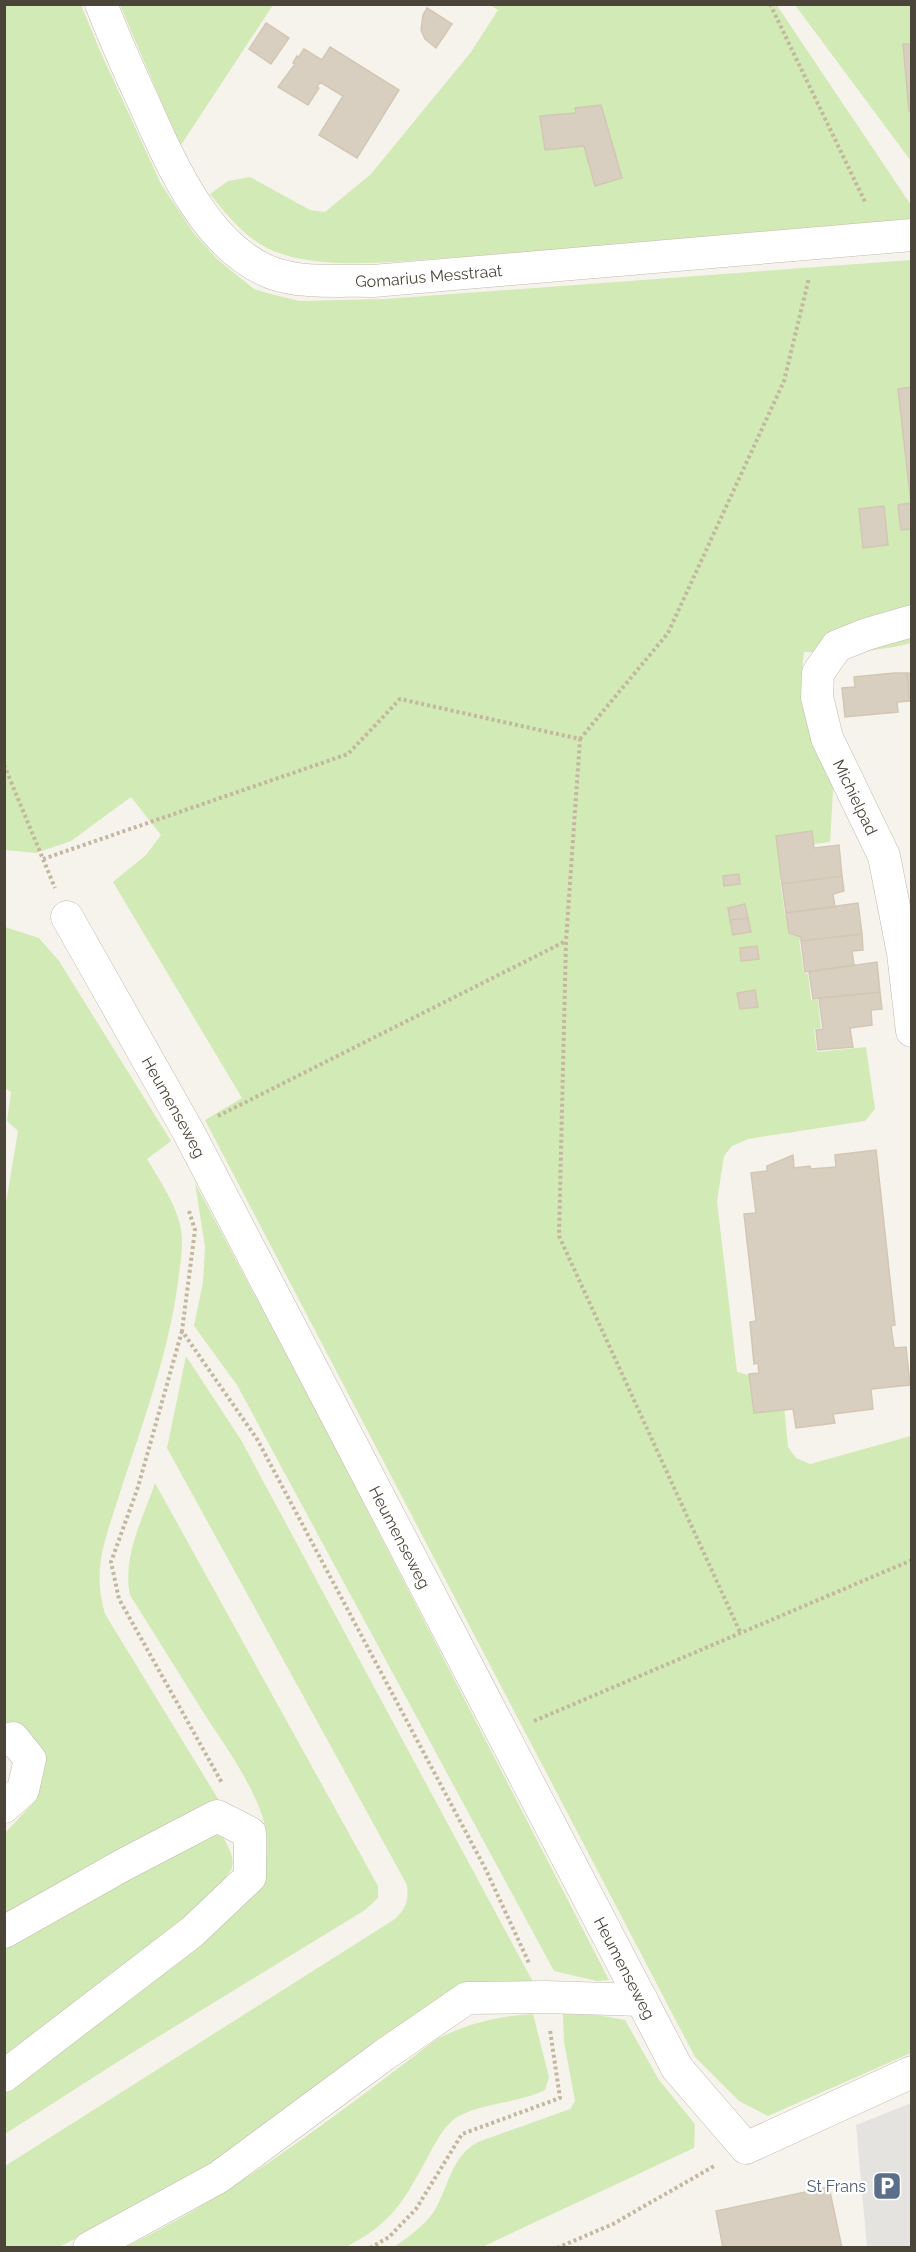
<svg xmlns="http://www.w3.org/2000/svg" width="916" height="2252" viewBox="0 0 916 2252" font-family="Raleway,sans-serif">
<rect width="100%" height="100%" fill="#f6f3ec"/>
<path fill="#d2eab5" d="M776,4L911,205L912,223C762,235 613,249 463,257C409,260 334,271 282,254C251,245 230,219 210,194L228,181L250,177L310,210L325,212L371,174L471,52L498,10L490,5Z
M4,5H81L101,53L161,184L193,232L217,259L254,289L267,293L299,301L385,299L911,260V643C877,652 839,654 804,652L801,679L802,703L834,774L830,842L790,847L794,877L780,879L785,915L807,913L811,938L799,940L804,973L808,974L811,1000H818L821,1028L814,1029L817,1052L866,1047L875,1109L865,1121L748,1139L732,1146L724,1156L717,1201L737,1372L782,1384L788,1447L796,1458L810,1464L911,1436V2053L768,2116L739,2101L695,2057L205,1120L242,1098L113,882L146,855L161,835L131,797L71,841L36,853L5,850Z
M120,5H273L181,145L173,129Z
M795,5H911V161Z
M5,927L39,938L59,961L171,1141L147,1159C159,1179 174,1201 180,1224C184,1240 181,1259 179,1274C170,1351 142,1425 118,1499C105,1540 92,1570 105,1614L220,1802L5,1917L4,1834L37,1799L42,1771L4,1728V1214L18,1131L7,1121L11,1092L5,1088Z
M195,1183L313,1405L609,1980L597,1981L554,1971L237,1385L194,1326L203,1282L205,1247Z
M186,1356L241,1440L533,1982L492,1987L229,2154L154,2199L59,2247L5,2248V2166L395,1919C406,1908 409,1901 407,1885L167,1448Z
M155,1483L378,1886V1898L365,1910L130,2054L5,2134V2093L239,1910C258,1889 268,1870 267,1841C266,1802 226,1747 205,1715C180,1675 155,1635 130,1595C122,1557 143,1518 155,1483Z
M211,1833L223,1837C227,1845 235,1857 232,1867C227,1892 37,2035 5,2061V1949L133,1872Z
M533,2014L549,2077L545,2090C520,2103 473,2104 453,2120C440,2131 433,2148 425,2162C401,2206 390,2224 344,2248L125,2247C239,2192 337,2114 437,2039C469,2023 498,2016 533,2014Z
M563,2014L597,2015L625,2020L659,2080L695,2124L694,2148L482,2247H394C408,2237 423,2227 433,2213C449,2188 450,2157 478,2142L570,2109L575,2101L564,2042Z"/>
<path fill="#e5e3e0" d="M911,2103V2247H867L856,2125Z"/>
<path fill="#d8cfc1" stroke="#d3c7b4" stroke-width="1.5" d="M427,8L452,24L436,48L425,39L421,30L423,15Z
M266,23L289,38L271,64L249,49Z
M903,44H912V111H909Z
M330,47L399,90L357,158L319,135L343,96L320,82L317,87L319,88L308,105L278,87L295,64L293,63L297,56L298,58L304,49L322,60Z
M601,105L622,178L595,186L584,146L545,150L540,116L576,113L575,108Z
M912,387V529L901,530L898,505L911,503L898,389Z
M884,506L888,545L863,548L859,509Z
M894,673H907L909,701L897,702L898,712L845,717L842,688L855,687L854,677Z
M907,673H912V701H909Z
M812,831L814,848L839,845L842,876L782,884L776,836Z
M739,874L740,884L724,886L723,876Z
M842,876L844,891L833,894L835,907L786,913L782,884Z
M858,903L862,934L801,941V937L789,933L786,913Z
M745,904L748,918L730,920L728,908Z
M748,918L751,932L733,935L730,920Z
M862,934L863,950L852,951L854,965L805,972L801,941Z
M757,946L759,959L741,961L740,948Z
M877,962L880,992L813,999L809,972Z
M755,990L758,1007L740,1009L737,993Z
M880,992L882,1009L871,1010L872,1025L850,1028L853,1047L818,1050L816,1030L823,1029L819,998Z
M876,1150L895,1325L891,1326L894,1348L906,1347L910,1385L871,1389L873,1409L833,1414L835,1423L796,1428L793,1409L754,1413L749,1374L759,1373L758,1363L754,1364L750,1322L756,1321L744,1214L756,1213L751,1173L767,1171V1166L793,1155L794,1168L810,1166L811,1169L836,1167L835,1155Z
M829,2187L842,2248H723L716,2211Z"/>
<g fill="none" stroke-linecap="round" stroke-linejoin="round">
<g stroke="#c2bbae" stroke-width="33">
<g id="street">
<path id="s1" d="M101,4C114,37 128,69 143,101C170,162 206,248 272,273C301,284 342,280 373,281L912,235"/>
<path id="s2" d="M912,621L867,634L837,646L818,673L817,697L827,738L884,856L903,953L912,1031"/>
<path id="s3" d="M67,917L188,1131L677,2068L746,2148L912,2072"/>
<path d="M4,1740L13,1738L30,1759L23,1790L4,1807"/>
<path d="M4,1932L123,1865L217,1816L250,1833V1877L192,1932L4,2076"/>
<path d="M89,2248L219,2177L384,2055L467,1998L545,1997L642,2000"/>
</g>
</g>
<path stroke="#c4b79f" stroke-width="4" stroke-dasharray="3 3" stroke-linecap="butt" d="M770,4L866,204
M580,739L668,633L784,381L809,278
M4,765L55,888
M43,859L348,754L400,699L580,739L566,941L559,1236L740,1632
M218,1116L566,941
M189,1211L195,1230L182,1331L257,1439L486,1870L529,1963
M182,1331L138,1487L111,1562L119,1599L222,1783
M534,1721L912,1560
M370,2248L389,2237L416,2209L462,2134L560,2098L550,2030
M557,2248L613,2224L716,2165"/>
<use href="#street" stroke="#fff" stroke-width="32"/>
</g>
<defs>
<g id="parking-square" transform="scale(1.5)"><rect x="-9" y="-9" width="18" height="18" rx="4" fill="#5c6f8a" stroke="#fff"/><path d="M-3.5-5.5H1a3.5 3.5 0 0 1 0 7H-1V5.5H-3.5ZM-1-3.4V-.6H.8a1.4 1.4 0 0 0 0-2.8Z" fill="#fff"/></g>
</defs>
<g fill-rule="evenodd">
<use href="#parking-square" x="887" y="2186"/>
</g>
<g text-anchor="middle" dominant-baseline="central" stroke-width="4.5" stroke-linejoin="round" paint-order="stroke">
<g font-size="16" fill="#4b4439" stroke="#fff">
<text stroke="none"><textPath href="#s1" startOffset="484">Gomarius Messtraat</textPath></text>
<text stroke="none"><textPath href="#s2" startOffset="244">Michielpad</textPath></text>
<text stroke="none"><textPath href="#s3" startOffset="218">Heumenseweg</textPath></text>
<text stroke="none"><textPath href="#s3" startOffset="704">Heumenseweg</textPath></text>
<text stroke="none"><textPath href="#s3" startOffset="1190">Heumenseweg</textPath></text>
</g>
<g font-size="16" fill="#4e5e75" stroke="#fff" text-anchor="end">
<text x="866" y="2186">St Frans</text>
</g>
</g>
<rect width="916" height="2252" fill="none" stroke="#4b4439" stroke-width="12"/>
</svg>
